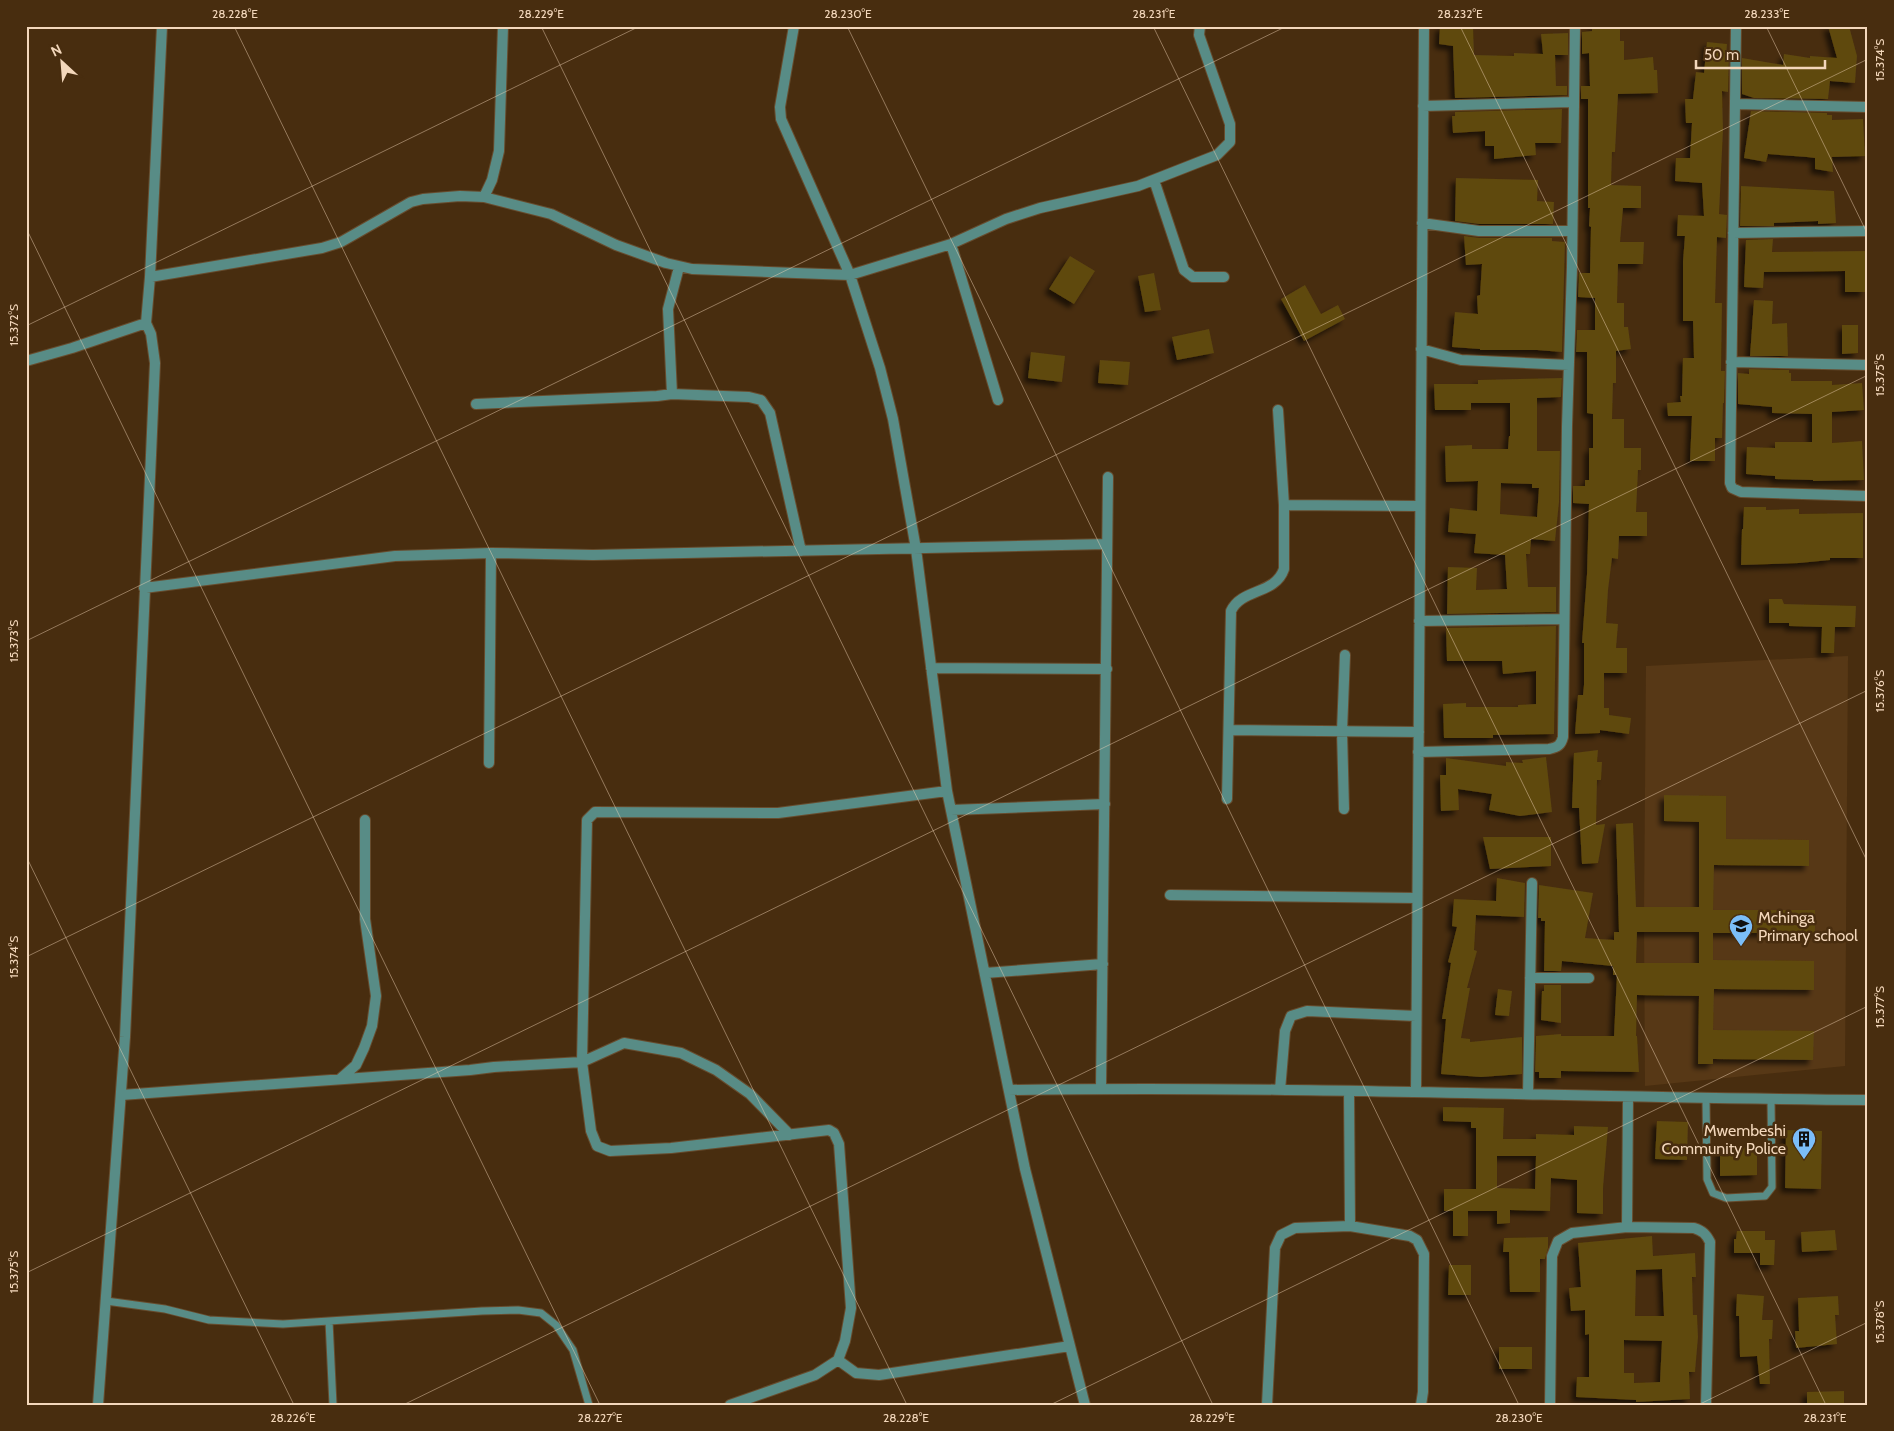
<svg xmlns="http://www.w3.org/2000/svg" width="1894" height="1431" viewBox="0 0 1894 1431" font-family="Cabin,sans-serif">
<defs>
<filter id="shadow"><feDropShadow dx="-4.5" dy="4.5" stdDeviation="2.5" flood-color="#0009"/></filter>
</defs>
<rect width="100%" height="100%" fill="#482d0f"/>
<path fill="#573816" d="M1848,656L1845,1066L1645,1086L1644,917L1646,666Z"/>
<path fill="#5e4810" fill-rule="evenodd" filter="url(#shadow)" d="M1440,26H1473L1474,55L1514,56V53L1543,54L1541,34L1568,33V55H1555L1556,86H1567V95L1455,98L1453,46L1439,44Z
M1592,26H1620V41H1624V60L1653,57L1654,70H1657L1658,93L1618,94L1615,152H1612L1611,185L1641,186V208H1623L1620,242H1644L1643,264H1618L1617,303H1624V327H1628L1631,349L1616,351V383H1613L1612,419H1624V448H1641V470H1638L1636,512H1647V536H1619L1618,559L1612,558L1608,590L1606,623L1618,624L1616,648H1627V673H1604V708H1609V715L1631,718L1629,734L1600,730V733L1575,734L1578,695H1583L1584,685V643H1582L1587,574L1589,504L1573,503V486H1585V480H1589V448H1593V414L1587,413V352H1576L1577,330H1595V298L1578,297L1579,273H1590L1591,227L1589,226L1590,208H1588V99H1581V86H1590L1589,53L1582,54V32L1592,31Z
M1828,26H1849L1857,56L1855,83L1830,81L1828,99L1754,98L1742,94V58L1783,65L1784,54L1810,58V56L1837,58Z
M1707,42L1727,44L1726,56H1729L1728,92L1722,91L1723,130L1719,214L1727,215L1726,238L1717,237L1715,303H1722L1721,371H1725L1724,403H1723L1722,438H1715V461H1690L1692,416H1668L1667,403L1681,402L1680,396H1682L1683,358H1694L1693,321H1683V261L1685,236H1677L1678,215L1704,216L1702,183L1675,181L1676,158H1690L1692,123H1686L1685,99H1693L1696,72L1704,73Z
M1562,109L1561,143H1535L1536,155L1494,159V146H1485V131L1453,133L1452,116H1455V112Z
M1751,111L1827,113V115H1832V120L1863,119L1865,156L1832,157L1833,172L1815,169V158L1807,157L1768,154L1766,162L1744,158Z
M1456,178L1538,180L1537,201L1554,202L1553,224H1479L1455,221Z
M1741,186L1834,191L1836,223L1818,224V221L1774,223V226H1740Z
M1464,236L1479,238H1552V241L1565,242L1562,352L1537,350H1480V349L1452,347L1455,312L1478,314L1477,296L1480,295L1482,264L1466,265Z
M1773,239L1772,252L1865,251V292H1845V271L1764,272L1763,288L1744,287L1746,240Z
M1070,256L1095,271L1074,304L1049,289Z
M1154,273L1161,310L1145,312L1138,276Z
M1305,285L1321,314L1338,305L1345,319L1304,341L1281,299Z
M1754,300L1773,301L1772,324L1787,323L1788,356H1750Z
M1842,325H1858V353L1842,354Z
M1209,329L1214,353L1177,360L1172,337Z
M1031,352L1065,356L1062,382L1028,378Z
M1100,360L1130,362L1128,385L1098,383Z
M1749,369L1789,370V373H1791V381H1832V385L1862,383L1864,410L1832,412V443L1862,441L1864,480L1813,481V480L1775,479V476L1746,474L1747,447L1775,448V442H1812V414L1772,413V407L1738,404V373L1749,374Z
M1562,378L1561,397L1537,398V451H1560L1559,502L1555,541L1531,539L1530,554H1526L1528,587H1556V612L1447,614L1448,567L1477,568L1476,590L1507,589L1505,555L1474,553L1476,534L1448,532L1450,508L1477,511L1478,481L1446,482L1445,446L1472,445V449H1508L1509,436H1510V403H1471V410H1435L1434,384H1478V380ZM1501,483L1532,484V488H1539L1537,517L1500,514Z
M1744,507H1766V510L1799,509V514L1863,513V558H1830V560L1799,563L1741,565L1742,529H1743Z
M1769,599H1782L1784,604L1856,606L1855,627H1835L1834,653H1821L1822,627L1789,626V623H1769Z
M1556,626L1554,734L1493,735V738H1444L1443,704L1466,703V707H1518V705L1536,704V671L1503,674L1502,661H1447L1446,628Z
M1598,750L1597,762H1602L1601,780H1597L1596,825L1605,824L1598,863L1582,864L1579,808H1572L1574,753Z
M1546,757L1552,812L1520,816L1489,810L1492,794L1458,789L1459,810L1441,811L1440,775H1446V758L1506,766V762L1523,763L1522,760Z
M1664,795L1726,796V839L1809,840V866L1714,865L1713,910H1815V933H1713V960L1814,961V990L1714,989L1713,1030L1814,1031L1813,1060L1713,1059V1064H1698L1699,996L1637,995L1636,1036H1637L1639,1072L1561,1071V1078H1539V1072H1535L1536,1036L1561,1034V1036H1614L1617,975H1613V966L1562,961L1561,971H1544L1545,921H1541V918H1538L1539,885L1593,893L1585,938L1614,940V932H1619L1616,824L1633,823L1636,907H1699V822L1664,821ZM1637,932H1699V963H1636Z
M1483,837H1551V866L1490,869Z
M1497,878L1525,883L1524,917L1476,915L1474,950L1477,951L1467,988H1470L1461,1038L1470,1039V1042L1522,1037V1074L1481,1077L1441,1074L1446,1019H1442L1451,963L1448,962L1457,927L1452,926L1454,899L1496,901Z
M1544,985H1561V1023L1541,1020L1542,991H1544Z
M1498,989L1512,991L1509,1016L1495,1015Z
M1443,1107L1504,1108L1503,1139H1536V1134L1574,1135V1126L1608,1127L1603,1188V1214L1577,1213V1180L1551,1178L1550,1211L1510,1210V1223L1497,1224V1211H1468V1236H1453V1211H1444V1189H1476V1128H1471V1122L1443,1121ZM1497,1156H1536L1535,1189L1497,1188Z
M1657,1121L1688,1122L1687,1160L1655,1159Z
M1786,1130L1822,1131L1821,1189L1785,1188Z
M1757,1147V1175L1720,1176V1148Z
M1835,1230L1837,1250L1802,1252L1801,1232Z
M1737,1231H1765V1240H1775L1774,1265H1760V1253H1734V1239H1736Z
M1652,1236L1653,1256L1695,1253L1696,1277H1692L1693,1315H1697L1698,1337L1695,1372H1689L1690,1399L1636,1402V1400L1576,1397L1577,1377H1589V1334L1585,1335V1310L1571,1311L1569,1288L1581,1287L1578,1243ZM1662,1269L1664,1316H1635L1636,1270ZM1624,1340L1662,1341L1660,1382L1634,1383V1373H1624Z
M1548,1237V1248L1545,1259H1540V1292H1510L1509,1252H1503L1504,1238Z
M1449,1265H1471V1295H1448Z
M1737,1294L1764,1296L1762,1320H1773L1772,1339H1769L1770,1384H1760L1757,1356L1740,1357L1739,1316H1736Z
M1838,1296L1839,1315H1835L1837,1344L1796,1348L1795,1331H1799L1798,1298Z
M1499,1347H1532V1369H1499Z
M1844,1391V1405H1807V1392Z"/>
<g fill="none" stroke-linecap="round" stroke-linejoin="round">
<g stroke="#674c2e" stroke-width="9">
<path id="lane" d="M1706,1099L1707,1179L1713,1193L1726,1198L1765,1196L1772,1187L1771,1099
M106,1301L165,1309L209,1320L283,1324L482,1311L518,1310L541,1313L556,1325L573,1350L589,1405
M329,1321L333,1405"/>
</g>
<g stroke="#674c2e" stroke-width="12">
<path id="street" d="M794,26L780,107L781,119L850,275L880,368L893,419L916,549L947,791L1025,1169L1085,1405
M1736,26L1730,483L1732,488L1741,492L1868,496
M1735,104L1868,107
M1423,106L1573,102
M1154,180L1184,270L1193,277H1224
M484,197L492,180L499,151L503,26
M1422,223L1479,231H1572
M1733,233L1868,231
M951,244L998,400
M150,277L322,248L341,242L411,202L423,199L460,196L484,197L551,214L616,245L666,263L692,269L850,275L951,244L1006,219L1040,208L1138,186L1217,155L1230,142V124L1199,35L1200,26
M1421,349L1461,360L1569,365
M26,361L72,348L146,323
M1731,362L1868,365
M672,394L668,309L679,267
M476,404L657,396L672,394L749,397L761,400L770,413L801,551
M1278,410L1284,505L1420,506
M144,588L395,556L491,553L593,555L1107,544
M1419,621L1564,619
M931,668L1107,669
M1229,730L1419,732
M1418,752L1549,749C1558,747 1561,745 1563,737L1567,426L1572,267L1575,26
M489,763L491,553
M1227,799L1231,611C1242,588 1275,595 1284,569V505
M1344,809L1342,731L1345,655
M951,810L1105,804
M1170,895L1417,898
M985,973L1103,964
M1530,978H1589
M340,1079L356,1065L364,1048L372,1026L376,996L365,919V820
M1101,1089L1108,477
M1009,1090C1295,1085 1581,1098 1868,1100
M1280,1090L1285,1031L1291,1016L1307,1011L1416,1016
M1349,1091L1350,1226
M1416,1092L1424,26
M1528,1094L1532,883
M121,1095L470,1070L494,1067L582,1062L624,1043L681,1053L716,1070L750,1094L790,1135
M1627,1227L1628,1097
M838,1360L856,1373L879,1375L1070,1346
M98,1405L125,1037L151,455L155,363L151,334L146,323L150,277L162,26
M730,1405L815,1375L838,1360L845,1341L851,1308L839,1144L834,1133L829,1130L671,1148L610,1151L597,1146L591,1131L582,1062L587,820L595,812L778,813L947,791
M1267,1405L1275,1248L1281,1235L1295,1228L1350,1226L1410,1236L1417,1240L1424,1254L1423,1392L1421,1405
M1550,1405L1552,1256L1558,1241L1572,1233L1627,1227L1694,1228C1703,1231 1706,1234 1710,1242L1706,1405"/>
</g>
<use href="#lane" stroke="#588c86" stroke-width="7"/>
<use href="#street" stroke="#588c86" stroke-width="10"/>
</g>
<path fill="none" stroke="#f3d7bb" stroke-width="1" stroke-opacity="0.45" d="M234,26L907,1405M541,26L1213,1405M847,26L1519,1405M1153,26L1826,1405M1460,26L1868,863M1766,26L1868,235M26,228L600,1405M26,326L640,26M26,641L1287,26M26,856L294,1405M26,957L1868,59M26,1273L1868,375M403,1405L1868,690M1050,1405L1868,1006M1698,1405L1868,1322"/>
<defs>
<g id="school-pin" transform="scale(1.25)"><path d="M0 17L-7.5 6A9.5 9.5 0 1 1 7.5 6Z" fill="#7bbef8" stroke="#482d0f"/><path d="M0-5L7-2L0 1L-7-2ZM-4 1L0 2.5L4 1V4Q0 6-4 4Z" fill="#111"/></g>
<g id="building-pin" transform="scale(1.25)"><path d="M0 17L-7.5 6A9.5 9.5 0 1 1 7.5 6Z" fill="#7bbef8" stroke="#482d0f"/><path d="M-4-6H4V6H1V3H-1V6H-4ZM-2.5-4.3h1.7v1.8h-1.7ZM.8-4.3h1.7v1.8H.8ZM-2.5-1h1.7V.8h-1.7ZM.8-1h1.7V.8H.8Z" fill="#111"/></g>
</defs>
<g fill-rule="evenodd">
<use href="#school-pin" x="1741" y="926"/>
<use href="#building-pin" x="1804" y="1139"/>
</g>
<g text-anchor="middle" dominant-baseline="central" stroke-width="5" stroke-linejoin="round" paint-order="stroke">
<g font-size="16" fill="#f3d7bb" stroke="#482d0f" text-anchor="start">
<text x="1758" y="917">Mchinga<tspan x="1758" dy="18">Primary school</tspan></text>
<text x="1786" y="1130" text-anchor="end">Mwembeshi<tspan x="1786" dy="18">Community Police</tspan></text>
</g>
</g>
<rect width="1894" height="1431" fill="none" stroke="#482d0f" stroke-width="55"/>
<g transform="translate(62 62) rotate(334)" stroke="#482d0f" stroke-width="4" paint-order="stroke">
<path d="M0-4L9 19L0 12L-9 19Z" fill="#f3d7bb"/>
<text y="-8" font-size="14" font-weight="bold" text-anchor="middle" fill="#f3d7bb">N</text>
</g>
<path d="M1696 60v8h129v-8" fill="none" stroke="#f3d7bb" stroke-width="2.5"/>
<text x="1704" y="60" font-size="15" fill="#f3d7bb" stroke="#482d0f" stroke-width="4" paint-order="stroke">50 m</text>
<rect x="28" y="28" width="1838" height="1376" fill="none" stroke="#f3d7bb" stroke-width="2"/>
<g font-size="12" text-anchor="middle" fill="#f3d7bb">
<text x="235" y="18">28.228°E</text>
<text x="541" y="18">28.229°E</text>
<text x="848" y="18">28.230°E</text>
<text x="1154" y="18">28.231°E</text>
<text x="1460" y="18">28.232°E</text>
<text x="1767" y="18">28.233°E</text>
<text transform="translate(1880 60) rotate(-90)" y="4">15.374°S</text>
<text transform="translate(14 325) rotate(-90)" y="4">15.372°S</text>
<text transform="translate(1880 375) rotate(-90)" y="4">15.375°S</text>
<text transform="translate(14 641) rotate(-90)" y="4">15.373°S</text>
<text transform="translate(1880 691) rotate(-90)" y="4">15.376°S</text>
<text transform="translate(14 957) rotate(-90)" y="4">15.374°S</text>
<text transform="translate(1880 1007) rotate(-90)" y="4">15.377°S</text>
<text transform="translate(14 1272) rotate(-90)" y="4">15.375°S</text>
<text transform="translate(1880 1322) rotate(-90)" y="4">15.378°S</text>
<text x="293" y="1422">28.226°E</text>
<text x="600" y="1422">28.227°E</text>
<text x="906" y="1422">28.228°E</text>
<text x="1212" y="1422">28.229°E</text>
<text x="1519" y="1422">28.230°E</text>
<text x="1825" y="1422">28.231°E</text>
</g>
</svg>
